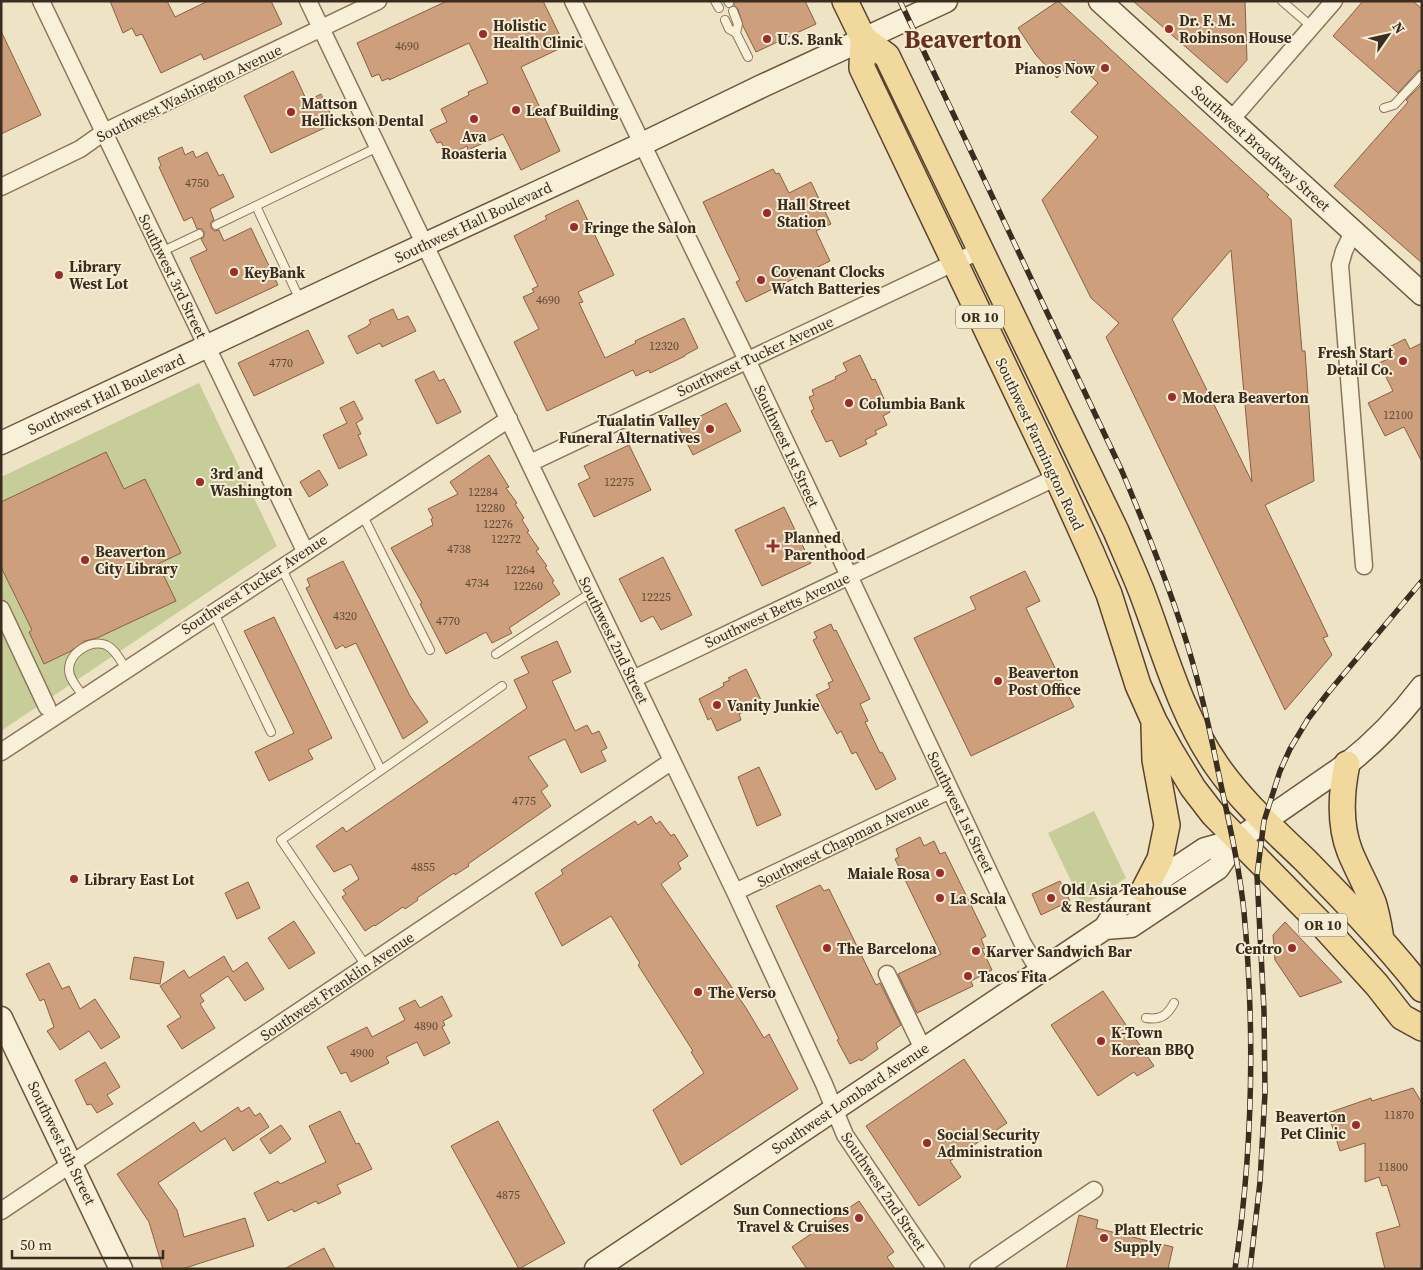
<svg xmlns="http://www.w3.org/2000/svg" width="1423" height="1270" viewBox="0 0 1423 1270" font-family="'Source Serif 4',serif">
<rect width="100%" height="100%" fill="#efe3c6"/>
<path fill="#c6cd99" d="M199,383L277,546L1,731V477Z
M1094,811L1126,878L1083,906L1048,833Z"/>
<path fill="#cd9f7c" stroke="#895f41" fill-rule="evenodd" d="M110,1H167L175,17L208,1H271L282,24L204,60L201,54L161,73L142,34L136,36L132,28L123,33Z
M447,1H543L565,46L521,67L560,151L521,170L503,134L468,150L467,146L448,156L441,142L437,143L430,130L447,122L441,109L469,95L468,92L488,83L469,43L389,80V78L382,81L379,74L372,77L357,43Z
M734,1H805L816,24L756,52L743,26L738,9L734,6Z
M1058,1L1269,195L1267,197L1291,219L1302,351H1305L1314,481L1265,505L1328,636L1323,638L1332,655L1285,710L1106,337L1119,323L1091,298L1042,200L1098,137L1071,112L1098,83L1074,60L1057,78L1036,55L1018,28ZM1231,250L1252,482L1172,319Z
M1133,1H1245L1247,60L1227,83Z
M1363,1H1413L1422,9V70L1418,71L1398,93L1333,36Z
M1,31L41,115L1,134Z
M293,71L307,101L321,94L335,123L271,153L244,96Z
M1422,84V263L1334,186L1408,102L1406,100Z
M182,147L185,155L193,151L196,158L207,152L219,176L223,174L234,197L210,209L214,220L211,222V228L215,231L219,230L224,241L251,228L278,285L216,314L190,258L207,250L201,239L204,237V232L202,229H197L192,217L184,221L159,167L161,165L158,158Z
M773,169L776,174L779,173L789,193L811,182L831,224L816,231L830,261L746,302L736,282L740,280L703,202Z
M578,200L614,275L578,292L583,302L579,303L605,358L636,343L635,341L684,318L698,348L685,355V356L650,373L649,370L636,376L633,370L547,411L514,342L539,329L523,297L534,292L532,289L538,286L514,236L547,219L545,216Z
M393,309L398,320L408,316L416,331L382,347L380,343L357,354L348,336L368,326V325L371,323L369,320Z
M308,330L324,363L254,396L238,363Z
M1405,339L1410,349L1422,343V462L1404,427L1385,436L1368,403L1393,391L1379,363L1390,358L1385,349Z
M860,355L872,380L875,379L890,412L883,416L887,425L875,431L877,434L865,440L867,444L840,457L832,440L826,442L811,411L814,409L809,397L814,395L812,390L836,379L835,377L847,371L843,363Z
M434,371L439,381L444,379L461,412L437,424L415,380Z
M354,401L363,419L356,423L361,434L358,435L367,455L339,469L323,435L347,423L340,408Z
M726,403L741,431L693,455L679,427Z
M629,445L651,490L594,517L578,484L590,478L584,466Z
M106,452L124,489L145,479L181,553L158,564L176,601L97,638L85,641L71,651L44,664L29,632L32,630L1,567V502Z
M489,455L509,487L506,488L517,503L515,504L524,518L522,520L529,531L527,532L539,549L536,551L547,566L545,567L554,581L552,582L560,594L509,628L512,633L492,643L486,632L446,654L420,604L422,603L391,548L433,525L431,519L433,518L428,509L458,494L450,482Z
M319,470L328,485L309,497L300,482Z
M784,507L811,563L762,586L735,530Z
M663,557L692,615L661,630L653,616L641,622L619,579Z
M343,561L410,696L428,722L403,739L356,643L345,648L343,645L336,649L306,588L310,586L307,579Z
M1025,571L1040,601L1026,608L1074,707L971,756L914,638L976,609L970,597Z
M274,617L332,738L308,750L313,759L269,781L255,752L294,733L244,631Z
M831,624L834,631L836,630L870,699L860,704L868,721L865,722L880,753L882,752L896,779L876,790L856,752L852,754L841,731L837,734L816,695L830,688L828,683L833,681L813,640L817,638L814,632Z
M557,641L571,672L552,681L575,731L587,725L592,734L599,731L607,748L601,751L606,761L581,773L565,739L528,757L548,786L541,791L551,806L468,864L469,866L455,875L454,873L417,898L418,900L405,909L403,907L375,926L374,925L365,931L342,897L346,894L343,890L359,879L351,864L334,872L316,846L343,827L346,832L527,708L514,680L529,673L521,657Z
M746,669L762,702L739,714L741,720L717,731L711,718L708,720L699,699L724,686L723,683L730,680L728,678Z
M759,767L781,815L757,826L738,777Z
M651,816L656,824L660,821L671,836L674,834L688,856L678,863L681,869L661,884L746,1008L764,1038L769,1034L798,1089L681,1165L653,1110L704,1073L691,1052L693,1051L638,965L640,963L611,916L562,946L535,893L563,874L561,870L591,850L635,821L638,825Z
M920,837L924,846L934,841L940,854L945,852L986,936L981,939L985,948L982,949L992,970L971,981L973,986L917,1013L898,974L941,954L895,859L899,857L896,849Z
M1060,881L1070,901L1041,915L1032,894Z
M248,882L260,908L237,919L225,893Z
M820,885L824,891L829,889L876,985L880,983L901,1025L876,1043L878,1049L861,1061L860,1059L850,1064L837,1040L839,1039L776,906Z
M294,921L315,953L289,969L268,938Z
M1285,922L1342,982L1300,997L1275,960L1273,935Z
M224,956L233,972L247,962L264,989L245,1001L228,976L200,995L204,1001L200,1004L215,1028L182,1049L167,1026L181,1017L160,986L184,970L189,978Z
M134,957L164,962L160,984L130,979Z
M49,963L62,989L69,986L80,1009L95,999L120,1037L101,1049L89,1031L60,1050L47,1031L54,1027L44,999L40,1001L26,974Z
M1103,991L1154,1066L1137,1076L1134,1072L1098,1096L1051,1025Z
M442,996L452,1016L443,1021L445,1025L442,1027L450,1043L424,1056L417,1042L386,1057L389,1063L351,1082L346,1072L341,1074L327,1047L367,1027L372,1037L405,1020L399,1008L415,1000L420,1008Z
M964,1059L1007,1123L950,1161L961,1177L919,1206L866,1126Z
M105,1062L120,1087L107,1095L113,1104L97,1113L91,1104L87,1105L75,1080Z
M1413,1088L1422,1103V1269H1385L1376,1233L1400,1226L1387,1185L1382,1186L1379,1177L1365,1182V1143L1340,1151L1328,1113L1371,1098L1372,1101Z
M238,1107L241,1112L249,1107L255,1116L260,1113L269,1127L233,1151L225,1138L158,1183L177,1210L184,1237L245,1218L254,1246L182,1269H163L149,1222L117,1174L194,1122L201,1132Z
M340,1111L356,1144L359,1143L372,1169L337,1185L341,1193L318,1204L316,1201L294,1212L292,1209L268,1221L254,1193L278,1181L280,1184L326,1162L309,1126Z
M498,1121L565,1243L519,1269L451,1146Z
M281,1125L291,1139L270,1154L260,1139Z
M859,1201L894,1252L887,1257L895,1269H807L792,1247Z
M1079,1215L1098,1220L1096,1228L1173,1247L1168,1269H1066Z
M324,1248L335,1269H284Z"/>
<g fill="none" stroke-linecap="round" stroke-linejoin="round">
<g stroke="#8a755b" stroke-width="10">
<path id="lane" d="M715,1L719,8
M728,1L729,3
M1282,1L1312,27
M733,11L738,24L736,33
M725,20L729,29L736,33L748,57
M1384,108L1394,105L1422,75
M256,206L300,300
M216,225L378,147
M161,252L199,234
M362,514L430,650
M281,567L381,770
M213,611L271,732
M496,654L592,592
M84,697C79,690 69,679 69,670C69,653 90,639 106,645C115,649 121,661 126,669
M366,966L281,840L502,686
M1146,1018C1160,1020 1167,1016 1174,1003"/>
</g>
<g stroke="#8a755b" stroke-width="19">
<path id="street" d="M41,1L305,551
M308,1L735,892L824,1084L845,1135L936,1269
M573,1L747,360L1023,944L1040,972
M1230,121L1334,1
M1,187L80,149L104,132L378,1
M1353,232L1344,251L1340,265L1364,566
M530,463L981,250
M1,609L47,707
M633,679L1057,477
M1,752L509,419
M735,892L950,790
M887,974L923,1049
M1,1211L672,761
M978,1269L1094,1190"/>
</g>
<g stroke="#6c563e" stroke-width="25">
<path id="secondary" d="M1100,1L1422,294
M1,443L378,266L642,144L762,86L946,1
M1105,928L1131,926L1218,868L1237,840L1347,764C1375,742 1400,716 1422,687
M1,1018L121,1269
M596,1269L1105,928L1118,907L1205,849L1237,840"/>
</g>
<g stroke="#58432f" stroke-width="28">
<path id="primary" d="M845,1L863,38L887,56L1116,531C1124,550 1133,570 1141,590C1164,650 1180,713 1217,766C1242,802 1274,830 1305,860C1346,902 1386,943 1422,989
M863,38L862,68L1057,477L1091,552L1109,594L1138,685L1154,721L1170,750L1193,788L1213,814L1327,930L1377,985L1402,1017L1422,1028
M1347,764C1341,793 1339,824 1350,852C1357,869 1366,885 1373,902C1377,914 1379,927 1381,939
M1144,890L1160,859L1167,825L1155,760L1154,726"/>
</g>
<use href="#lane" stroke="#f9f0d9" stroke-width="8"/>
<use href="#street" stroke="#f9f0d9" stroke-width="16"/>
<use href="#secondary" stroke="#f9f0d9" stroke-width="22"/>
<use href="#primary" stroke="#f1d99e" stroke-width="25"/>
<g stroke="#3a2d1f" stroke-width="5.5">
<path id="rail" d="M900,1L1121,469C1144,523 1166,578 1184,634C1198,677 1208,721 1217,766C1227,814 1239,863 1244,912C1255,1031 1253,1150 1235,1269
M1250,1269L1260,1182L1265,1093L1264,1011L1257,875L1264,821L1280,771L1290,749L1308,719L1327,694L1422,581"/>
</g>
<use href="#rail" stroke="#f6edd5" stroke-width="4" stroke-dasharray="11" stroke-linecap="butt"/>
</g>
<g fill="#992d2b" stroke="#f6edd5" stroke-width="2">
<circle cx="1169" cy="29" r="5"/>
<circle cx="483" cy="34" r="5"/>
<circle cx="767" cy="39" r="5"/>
<circle cx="1105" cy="68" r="5"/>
<circle cx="516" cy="110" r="5"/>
<circle cx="291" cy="112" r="5"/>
<circle cx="474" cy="119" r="5"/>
<circle cx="767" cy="213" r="5"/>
<circle cx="574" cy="227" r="5"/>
<circle cx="234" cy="272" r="5"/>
<circle cx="59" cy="275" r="5"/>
<circle cx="761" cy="280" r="5"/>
<circle cx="1403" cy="361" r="5"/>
<circle cx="1172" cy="397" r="5"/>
<circle cx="849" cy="403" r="5"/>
<circle cx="710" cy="429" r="5"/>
<circle cx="200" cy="482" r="5"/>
<path d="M770.5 538.5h5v5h5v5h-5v5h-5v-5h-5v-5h5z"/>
<circle cx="85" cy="560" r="5"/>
<circle cx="998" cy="681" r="5"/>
<circle cx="717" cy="705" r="5"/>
<circle cx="940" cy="873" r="5"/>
<circle cx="74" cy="879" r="5"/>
<circle cx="940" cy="898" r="5"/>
<circle cx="1051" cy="898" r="5"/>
<circle cx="827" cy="948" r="5"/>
<circle cx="1292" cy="948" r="5"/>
<circle cx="976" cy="951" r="5"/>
<circle cx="968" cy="976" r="5"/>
<circle cx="698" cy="992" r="5"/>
<circle cx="1101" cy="1041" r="5"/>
<circle cx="1356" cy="1125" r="5"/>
<circle cx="927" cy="1143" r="5"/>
<circle cx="859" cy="1218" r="5"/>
<circle cx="1104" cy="1238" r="5"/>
</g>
<g text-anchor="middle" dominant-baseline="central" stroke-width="4" stroke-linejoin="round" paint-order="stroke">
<g font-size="12" fill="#5f4a36">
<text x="407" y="46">4690</text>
<text x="197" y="183">4750</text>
<text x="548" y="300">4690</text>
<text x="664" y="346">12320</text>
<text x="281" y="363">4770</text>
<text x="1398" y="415">12100</text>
<text x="619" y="482">12275</text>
<text x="483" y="492">12284</text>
<text x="490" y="508">12280</text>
<text x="498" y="524">12276</text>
<text x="506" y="539">12272</text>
<text x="459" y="549">4738</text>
<text x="520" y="570">12264</text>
<text x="477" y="583">4734</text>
<text x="528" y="586">12260</text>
<text x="656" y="597">12225</text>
<text x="345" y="616">4320</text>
<text x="448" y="621">4770</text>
<text x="524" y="801">4775</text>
<text x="423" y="867">4855</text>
<text x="426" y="1026">4890</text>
<text x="362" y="1053">4900</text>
<text x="1399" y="1115">11870</text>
<text x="1393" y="1167">11800</text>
<text x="508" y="1195">4875</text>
</g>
<g fill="#f6edd5" stroke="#726756" stroke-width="1">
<rect x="956" y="305.5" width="48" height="23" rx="4"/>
<rect x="1299" y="913.5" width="48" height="23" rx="4"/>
</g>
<g font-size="14" font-weight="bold" fill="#3a2d1f">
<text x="980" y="317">OR 10</text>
<text x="1323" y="925">OR 10</text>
</g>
<g font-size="15" font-weight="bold" fill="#3a2d1f" stroke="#f6edd5" text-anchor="start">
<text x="1179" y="20">Dr. F. M.<tspan x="1179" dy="17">Robinson House</tspan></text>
<text x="493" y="25">Holistic<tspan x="493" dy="17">Health Clinic</tspan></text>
<text x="777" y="39">U.S. Bank</text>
<text x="1095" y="68" text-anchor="end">Pianos Now</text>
<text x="301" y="103">Mattson<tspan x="301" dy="17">Hellickson Dental</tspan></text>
<text x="526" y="110">Leaf Building</text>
<text x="474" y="136" text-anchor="middle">Ava<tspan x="474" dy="17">Roasteria</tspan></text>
<text x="777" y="204">Hall Street<tspan x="777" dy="17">Station</tspan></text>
<text x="584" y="227">Fringe the Salon</text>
<text x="69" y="266">Library<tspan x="69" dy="17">West Lot</tspan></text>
<text x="771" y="271">Covenant Clocks<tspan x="771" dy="17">Watch Batteries</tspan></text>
<text x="244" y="272">KeyBank</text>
<text x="1393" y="352" text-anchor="end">Fresh Start<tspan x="1393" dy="17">Detail Co.</tspan></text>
<text x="1182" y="397">Modera Beaverton</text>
<text x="859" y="403">Columbia Bank</text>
<text x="700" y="420" text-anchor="end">Tualatin Valley<tspan x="700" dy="17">Funeral Alternatives</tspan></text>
<text x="210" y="473">3rd and<tspan x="210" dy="17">Washington</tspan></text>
<text x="784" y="537">Planned<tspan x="784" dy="17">Parenthood</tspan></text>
<text x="95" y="551">Beaverton<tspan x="95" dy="17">City Library</tspan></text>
<text x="1008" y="672">Beaverton<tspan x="1008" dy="17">Post Office</tspan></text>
<text x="727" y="705">Vanity Junkie</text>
<text x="930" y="873" text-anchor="end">Maiale Rosa</text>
<text x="84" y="879">Library East Lot</text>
<text x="1061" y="889">Old Asia Teahouse<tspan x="1061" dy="17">&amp; Restaurant</tspan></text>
<text x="950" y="898">La Scala</text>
<text x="837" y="948">The Barcelona</text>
<text x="1282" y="948" text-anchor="end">Centro</text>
<text x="986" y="951">Karver Sandwich Bar</text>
<text x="978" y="976">Tacos Fita</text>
<text x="708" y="992">The Verso</text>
<text x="1111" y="1032">K-Town<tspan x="1111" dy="17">Korean BBQ</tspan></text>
<text x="1346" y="1116" text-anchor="end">Beaverton<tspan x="1346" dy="17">Pet Clinic</tspan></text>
<text x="937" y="1134">Social Security<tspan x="937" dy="17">Administration</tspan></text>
<text x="849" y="1209" text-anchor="end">Sun Connections<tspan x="849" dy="17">Travel &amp; Cruises</tspan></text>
<text x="1114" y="1229">Platt Electric<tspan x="1114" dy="17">Supply</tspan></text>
</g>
<g font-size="15" fill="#3a2d1f" stroke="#f6edd5">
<text transform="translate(189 93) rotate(-26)">Southwest Washington Avenue</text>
<text transform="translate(1261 148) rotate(42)">Southwest Broadway Street</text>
<text transform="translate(473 222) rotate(-25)">Southwest Hall Boulevard</text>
<text transform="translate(173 276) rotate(64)">Southwest 3rd Street</text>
<text transform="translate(755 356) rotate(-25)">Southwest Tucker Avenue</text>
<text transform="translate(106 394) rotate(-25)">Southwest Hall Boulevard</text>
<text transform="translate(1040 444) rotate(65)">Southwest Farmington Road</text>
<text transform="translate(787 446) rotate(65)">Southwest 1st Street</text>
<text transform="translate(254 584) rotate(-33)">Southwest Tucker Avenue</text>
<text transform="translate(777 610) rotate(-25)">Southwest Betts Avenue</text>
<text transform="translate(614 640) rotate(64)">Southwest 2nd Street</text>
<text transform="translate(961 812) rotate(64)">Southwest 1st Street</text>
<text transform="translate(843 841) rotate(-26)">Southwest Chapman Avenue</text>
<text transform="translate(337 986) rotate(-34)">Southwest Franklin Avenue</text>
<text transform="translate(850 1098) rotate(-34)">Southwest Lombard Avenue</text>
<text transform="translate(62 1143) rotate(64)">Southwest 5th Street</text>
<text transform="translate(884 1191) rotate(56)">Southwest 2nd Street</text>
</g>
<g font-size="25" font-weight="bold" fill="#672f1e" stroke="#f6edd5">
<text x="963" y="39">Beaverton</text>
</g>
</g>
<rect width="1423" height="1270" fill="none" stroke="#3a2d1f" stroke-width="5"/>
<g transform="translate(1388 35) rotate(56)" stroke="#f6edd5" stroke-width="4" paint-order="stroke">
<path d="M0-4L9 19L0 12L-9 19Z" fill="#3a2d1f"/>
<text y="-8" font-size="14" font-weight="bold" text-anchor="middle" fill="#3a2d1f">N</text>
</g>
<path d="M12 1250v8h151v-8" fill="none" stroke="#3a2d1f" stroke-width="2.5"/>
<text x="20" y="1250" font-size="15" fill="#3a2d1f" stroke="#f6edd5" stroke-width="4" paint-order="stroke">50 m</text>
</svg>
